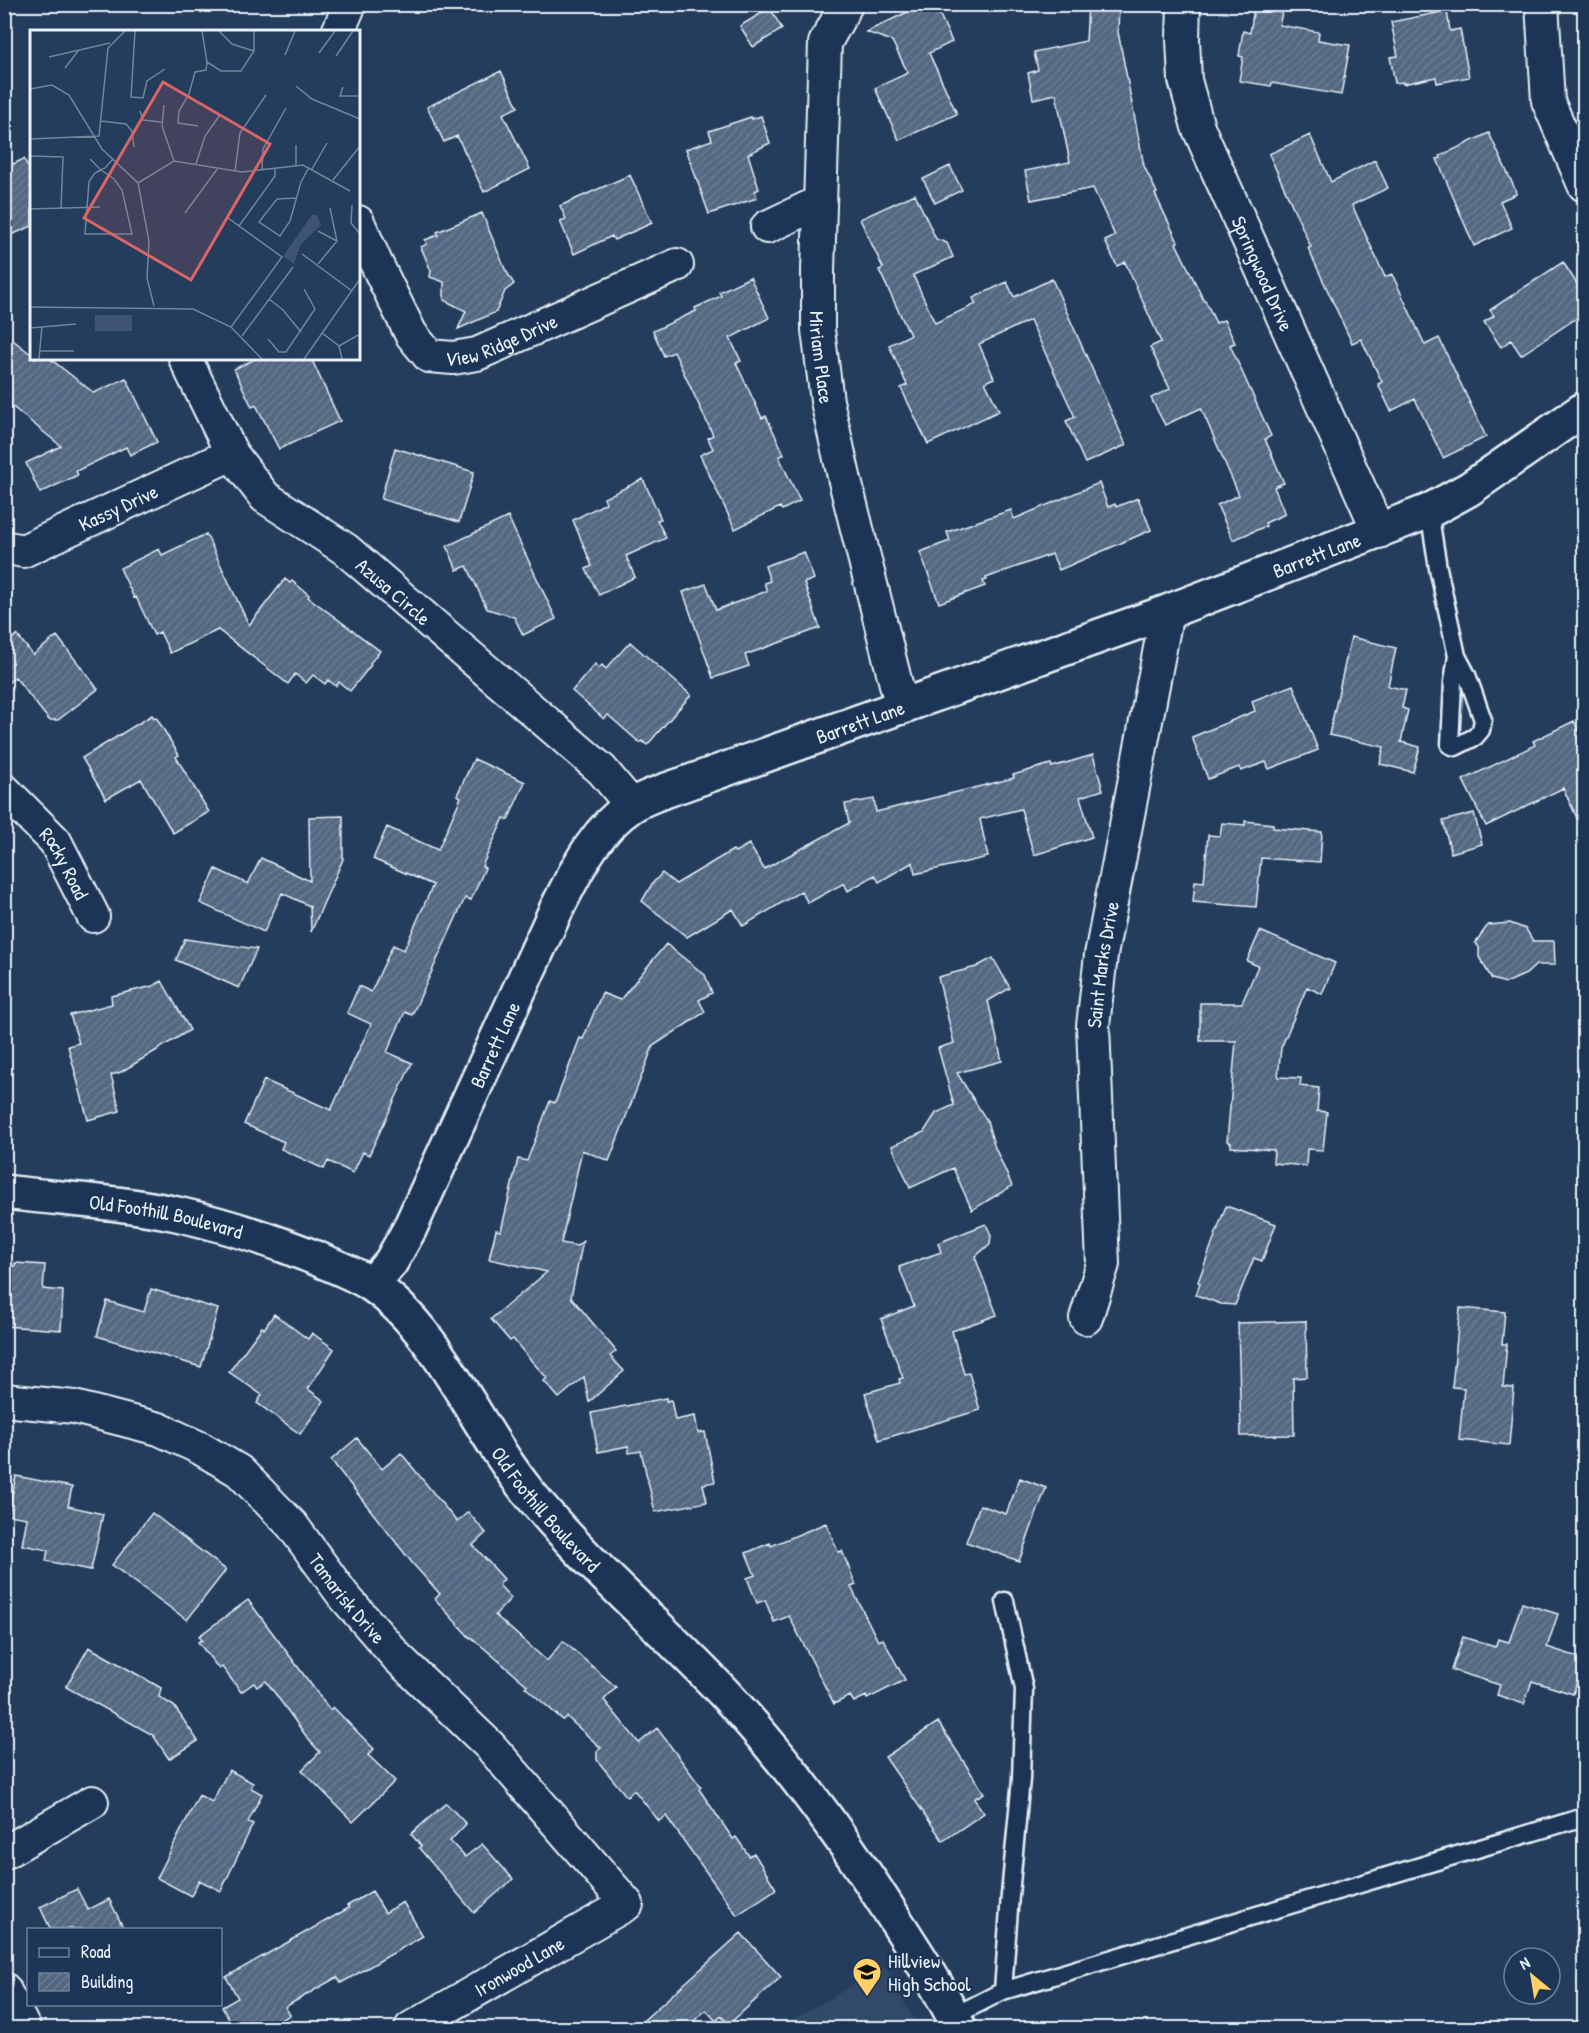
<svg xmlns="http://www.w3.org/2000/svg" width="1589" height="2033" viewBox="0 0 1589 2033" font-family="'Patrick Hand',sans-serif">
<defs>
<pattern id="building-hatch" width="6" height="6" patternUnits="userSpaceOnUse" patternTransform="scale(1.5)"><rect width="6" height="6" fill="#536782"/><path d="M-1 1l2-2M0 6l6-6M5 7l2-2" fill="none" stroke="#6c7d94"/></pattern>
</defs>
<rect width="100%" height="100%" fill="#253d5d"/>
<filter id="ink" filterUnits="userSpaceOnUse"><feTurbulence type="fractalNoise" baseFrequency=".0167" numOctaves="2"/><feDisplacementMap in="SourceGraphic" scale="12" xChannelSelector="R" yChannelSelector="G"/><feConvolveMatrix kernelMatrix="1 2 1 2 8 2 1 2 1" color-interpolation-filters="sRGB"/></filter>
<g filter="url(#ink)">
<path fill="#334a68" d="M885,1967L918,2028H778Z"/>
<path fill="url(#building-hatch)" stroke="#e8f1f8" stroke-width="1.5" d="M924,4H935L952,42L929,53L957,114L899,140L875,88L908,73L892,41L866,32Z
M1088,4H1119L1118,32L1144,166L1157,193L1155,194L1178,242L1176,243L1204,301L1205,300L1216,323L1224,320L1235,343L1230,345L1271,436L1265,439L1284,483L1274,487L1285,514L1265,523L1266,526L1233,540L1217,505L1239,495L1201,408L1165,425L1151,398L1170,389L1150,347L1161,342L1125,262L1117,266L1105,241L1115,236L1093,188L1031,200L1025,171L1070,162L1056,94L1033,99L1028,73L1038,70L1034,52L1086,41Z
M770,8L782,29L753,47L740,26Z
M1254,8L1282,13L1279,25L1319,32L1318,40L1350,45L1341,95L1272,83L1271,86L1239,81L1243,57L1239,56L1243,31L1250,33Z
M1447,11L1450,31L1460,29L1469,77L1437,83L1436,77L1403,84V82L1395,83L1390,57L1398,56L1391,22Z
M501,71L518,107L503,114L530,169L484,192L457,136L444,142L427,107Z
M761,116L770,143L748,154L759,189L755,191L757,198L709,214L686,149L712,140L709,131L751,117L752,119Z
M1489,133L1515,189L1516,194L1500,201L1512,228L1474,246L1437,159L1441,158L1440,156Z
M1310,135L1331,182L1375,160L1388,188L1352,205L1385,277L1392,274L1425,345L1439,338L1486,437L1443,458L1415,399L1391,411L1378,384L1382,382L1361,339L1352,343L1308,248L1311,247L1269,154Z
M24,159L32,175V226L4,238V168Z
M950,166L962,190L935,203L923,179Z
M630,175L652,223L614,240L612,236L574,254L560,221L566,219L560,206Z
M915,194L936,239L947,243L953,257L913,275L935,323L976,304L973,298L1007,282L1014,297L1052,279L1126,445L1085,463L1066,421L1075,417L1030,320L979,344L994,378L985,382L999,411L928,444L901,388L907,385L889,345L910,335L879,270L883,268L860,219Z
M482,213L505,269L514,284L505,291L496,312L458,329L466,311L444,300V282L430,277L431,271L421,247L427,244L425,240L438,235L437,232Z
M1563,262L1584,295V313L1521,355L1511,340L1501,347L1484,322L1494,316L1490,310Z
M750,277L769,318L730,338L741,361L736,363L762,418L766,416L784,454L779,457L800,501L782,510L780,507L735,529L700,455L713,449L708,438L713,435L674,352L664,356L653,331L696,311L695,308L721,296L719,292Z
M4,333L32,355V358H49L94,393L126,378L157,442L130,455L126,447L76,471L78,475L40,493L26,463L61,446L4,400Z
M257,358H311L340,421L279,449L256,405L252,407L234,369Z
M395,448L474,472L459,522L381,499Z
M643,479L661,519L657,520L666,538L626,556L635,577L599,595L586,569L592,566L573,520L606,503L604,498Z
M1099,483L1108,507L1115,504L1116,507L1138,498L1151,530L1059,570L1052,554L986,578L987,580L983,581L985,586L939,603L920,552L950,541L947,532L1011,510L1014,519Z
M508,517L556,619L523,635L514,617L487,609L467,566L457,570L447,546Z
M206,534L249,625L285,579L290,583L292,581L309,595L308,597L380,651L370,663L371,665L350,691L339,682L336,686L328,680L325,684L313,675L306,683L295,674L288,684L218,630L170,653L160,632L154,635L136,597L134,598L120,568L159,549L162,555Z
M804,552L814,579L804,583L820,628L745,655L749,666L713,678L683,592L706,584L716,610L767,591L764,583L770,581L765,566Z
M17,635L33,655L57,636L98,689L58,720H49L15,677L4,686V645Z
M1351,637L1396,648L1388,686L1406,690L1402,708L1408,710L1401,742L1420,747L1413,772L1380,764L1384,747L1329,735Z
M630,642L691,695L647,745L642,741L640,743L608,715L604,719L572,691L595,664L599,668L602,665L606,669Z
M1293,685L1318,750L1269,769L1266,762L1241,771L1239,767L1208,779L1192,737L1255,711L1252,701Z
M152,715L154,718L156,717L179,755L176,757L209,812L173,833L141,779L106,799L82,758Z
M1574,721L1584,742V833L1563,788L1486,826L1463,780L1535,745L1533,741Z
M1093,755L1103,790L1080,797L1092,837L1034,855L1021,809L980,819L988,857L915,874L913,862L879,882L875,875L848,891L844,883L808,903L801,891L743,926L733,909L687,937L642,901L652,884L662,873L676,884L733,850L735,852L749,844L764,869L849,823L845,804L874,799L876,812L1014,778L1013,775L1051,764L1052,767Z
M474,759L525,782L508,820L504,818L482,866L485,868L471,900L465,898L412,1015L405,1012L387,1052L412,1063L369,1155L363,1152L353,1173L328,1161L324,1169L281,1149L284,1142L244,1124L264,1080L331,1110L371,1024L347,1013L359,986L371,992L393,945L404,950L433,885L373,859L387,827L438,850L461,797L457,795Z
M1474,813L1482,844L1451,853L1443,821Z
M343,816V859L311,932L310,906L282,893L264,932L200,903L216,869L248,884L261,858L310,881L309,817Z
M1245,821L1273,824V828L1322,832L1320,862L1261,858L1256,907L1193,902L1195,881L1204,882L1208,835L1220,836L1222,823L1245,825Z
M1510,923L1526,929L1533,941H1554L1555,965H1536L1526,974L1506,983L1492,979L1479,957V947L1475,943L1488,925Z
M1260,931L1335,963L1322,994L1307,987L1281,1048L1278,1077L1301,1078L1300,1086L1319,1088L1317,1111L1327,1112L1323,1150L1307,1149L1306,1166L1273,1163L1274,1150L1231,1147V1143L1227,1141L1236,1041H1200V1003H1242L1258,966L1247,961Z
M185,939L257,949L239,988L176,960Z
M666,944L705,975L712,993L699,1000L705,1012L653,1046L609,1161L582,1150L561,1243L577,1246L583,1241L571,1297L616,1351L610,1356L624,1371L589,1402L584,1377L559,1398L544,1381L547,1378L528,1357L513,1339L510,1341L491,1319L547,1272L489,1259L496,1230L501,1231L518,1159L527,1161L550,1101L555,1103L580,1038L583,1039L602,993L620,1000Z
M993,958L1010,988L988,1001L1002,1061L957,1073L987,1121L994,1145L1012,1186L972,1210L953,1168L910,1188L892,1146L924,1132L936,1113L954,1105L938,1048L954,1043L938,977L976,967Z
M162,981L190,1030L121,1072L111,1075L120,1111L88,1120L68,1046L79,1043L70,1015L112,1004L111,996L153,986Z
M1226,1206L1276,1224L1262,1261L1254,1258L1235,1305L1221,1304L1196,1295L1200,1283L1198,1282Z
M986,1224L991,1235L990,1244L975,1257L997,1315L952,1331L964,1374L969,1373L980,1410L879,1440L865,1393L900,1383L899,1379L903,1378L881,1319L914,1306L899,1267L941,1252L938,1243Z
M15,1263L45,1265L43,1289L63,1291L61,1330L4,1326V1266H15Z
M151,1289L218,1309L201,1367L97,1336L107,1301L144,1312Z
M1460,1308L1505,1312L1502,1344H1507L1503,1387L1514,1388L1509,1445L1459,1440L1464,1388L1452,1387Z
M274,1314L308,1339L312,1333L334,1349L308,1389L324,1401L300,1434L257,1403L262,1395L229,1372L262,1327L264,1329Z
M1306,1321L1307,1377L1293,1378L1294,1435L1241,1436L1238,1323Z
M666,1398V1401L671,1400L675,1420L695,1416L698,1433L705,1432L715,1482L703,1484L707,1502L655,1512L641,1451L629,1453L628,1446L598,1452L591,1413Z
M357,1438L382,1469L401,1453L457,1522L468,1512L486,1533L473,1545L504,1579L499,1585L511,1598L495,1615L547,1661L563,1641L616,1687L604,1700L639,1743L657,1728L701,1787L699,1789L733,1839L736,1837L749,1856L754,1853L776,1889L737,1915L666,1816L659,1821L634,1790L627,1797L597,1760V1751L601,1748L567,1717L563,1720L525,1687L527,1685L471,1637L470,1638L435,1599L440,1594L413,1564L331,1460Z
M16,1476L72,1487L68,1506L103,1514L91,1570L46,1561L48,1550L22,1545L27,1518L8,1515Z
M1020,1478L1046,1488L1019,1561L966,1542L980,1505L1006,1514Z
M152,1513L226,1570L187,1620L112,1565Z
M826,1523L838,1552L842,1551L856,1585L851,1587L878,1641L883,1639L905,1680L867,1699L866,1696L854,1702L850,1696L834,1704L789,1616L774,1622L765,1600L757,1603L747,1578L755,1575L746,1553L770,1543L771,1546Z
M248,1600L330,1710L333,1707L374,1749L368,1755L395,1781L353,1822L302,1770L320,1752L309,1740L266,1681L257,1687L254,1683L241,1692L222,1667L219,1669L198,1642L202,1640L199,1636Z
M1522,1603L1558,1614L1547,1647L1584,1659L1573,1694L1532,1681L1524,1704L1497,1695L1500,1685L1452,1670L1463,1637L1495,1647L1498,1639L1509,1642Z
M89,1647L161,1688L159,1697L174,1706L198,1741L169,1759L153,1735L66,1687Z
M938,1722L984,1793L974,1799L984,1813L943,1841L885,1757Z
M229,1770L253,1783L251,1788L262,1794L248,1822L253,1824L221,1891L199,1880L191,1896L157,1878L199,1795L212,1802Z
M446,1803L466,1824L450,1841L465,1857L482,1844L513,1879L474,1913L419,1848L421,1846L411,1834Z
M77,1889L88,1910L109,1899L124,1929H48L50,1928L40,1907Z
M372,1891L385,1913L403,1902L423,1936L341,1983L337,1977L285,2007L290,2015L266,2028H234L222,2007L238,1998L226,1977L349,1908L347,1906Z
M741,1933L781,1977L729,2024L721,2016L716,2021L706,2010L686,2028H635Z"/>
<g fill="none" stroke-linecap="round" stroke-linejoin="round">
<g stroke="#e8f1f8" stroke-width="21">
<path id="lane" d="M1429,511L1438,568L1457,656L1467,675L1483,720L1481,730L1475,737L1455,747L1450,745L1453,682L1457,656
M1003,1991L1010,1895L1021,1779L1024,1689L1005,1601
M954,2016L1003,1991L1584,1817"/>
</g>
<g stroke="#e8f1f8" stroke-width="36">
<g id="street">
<path id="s1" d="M1184,4L1183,39L1185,80L1198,127L1379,532"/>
<path d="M1542,4L1548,101L1584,185"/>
<path id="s2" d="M846,5L825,43L818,271V330L827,401L845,481L902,708"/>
<path d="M338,32L350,4"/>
<path id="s3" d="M358,222L376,263L411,334L429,356L453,358L477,354L677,265"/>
<path d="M767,227L820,202"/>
<path id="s4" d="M185,358L232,454L265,497L345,549L602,770L632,806"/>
<path id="s5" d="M4,547L23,551L232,454"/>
<path id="s6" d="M4,790L55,841L93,916"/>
<path id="s7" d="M1086,1318L1103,1264L1093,1026L1101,955L1167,612"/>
<path id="s8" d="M4,1400L74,1407L159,1429L200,1448L239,1471L292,1525L343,1595L398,1658L490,1746L627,1904L411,2028"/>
<path d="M4,1853L92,1802"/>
<path d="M4,1989L24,2028"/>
</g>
</g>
<g stroke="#e8f1f8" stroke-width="38">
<g id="secondary">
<path id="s9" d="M4,1192C62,1199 121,1202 177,1214C225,1225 273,1240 318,1259C336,1267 356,1274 372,1285C441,1332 476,1429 529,1493C588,1566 661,1626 725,1694C791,1765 847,1843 898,1924C920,1958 942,1992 959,2028"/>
<path id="s10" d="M372,1284L391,1262L409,1230L556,910C576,871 594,831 631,806C648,795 668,790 687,783L1167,612L1429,511L1469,489L1584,409"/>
</g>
</g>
<use href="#lane" stroke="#1d3557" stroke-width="16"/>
<use href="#street" stroke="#1d3557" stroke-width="32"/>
<use href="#secondary" stroke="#1d3557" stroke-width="33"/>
</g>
</g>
<defs>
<g id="school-pin" transform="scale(1.5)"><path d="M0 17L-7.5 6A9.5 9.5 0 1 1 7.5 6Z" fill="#ffd166" stroke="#1d3557"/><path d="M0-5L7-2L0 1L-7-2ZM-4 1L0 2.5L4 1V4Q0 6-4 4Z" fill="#111"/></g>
</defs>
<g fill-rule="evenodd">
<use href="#school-pin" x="867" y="1972"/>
</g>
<g text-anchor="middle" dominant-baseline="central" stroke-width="4.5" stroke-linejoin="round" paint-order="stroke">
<g font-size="20" fill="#e8f1f8" stroke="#1d3557">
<text stroke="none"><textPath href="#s1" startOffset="285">Springwood Drive</textPath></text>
<text stroke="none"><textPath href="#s3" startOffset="228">View Ridge Drive</textPath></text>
<text stroke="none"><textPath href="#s2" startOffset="358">Miriam Place</textPath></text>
<text stroke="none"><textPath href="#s5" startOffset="124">Kassy Drive</textPath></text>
<text stroke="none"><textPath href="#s10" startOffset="1278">Barrett Lane</textPath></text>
<text stroke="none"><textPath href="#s4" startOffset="321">Azusa Circle</textPath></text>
<text stroke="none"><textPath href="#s10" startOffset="792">Barrett Lane</textPath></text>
<text stroke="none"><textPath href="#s6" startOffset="96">Rocky Road</textPath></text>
<text stroke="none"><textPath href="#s7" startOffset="357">Saint Marks Drive</textPath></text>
<text stroke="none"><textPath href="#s10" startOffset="270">Barrett Lane</textPath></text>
<text stroke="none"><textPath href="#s9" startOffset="164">Old Foothill Boulevard</textPath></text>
<text stroke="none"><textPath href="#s9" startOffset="668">Old Foothill Boulevard</textPath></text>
<text stroke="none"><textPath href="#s8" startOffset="416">Tamarisk Drive</textPath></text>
<text transform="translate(519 1966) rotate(-30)">Ironwood Lane</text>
</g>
<g font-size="20" fill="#e8f1f8" stroke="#1d3557" text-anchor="start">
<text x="888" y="1960">Hillview<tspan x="888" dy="23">High School</tspan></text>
</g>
</g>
<g transform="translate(30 30)">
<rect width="330" height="330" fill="#253d5d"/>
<path d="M282,185H287L291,195L271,214L264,234L253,226Z" fill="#3e5472"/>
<path d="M65,285H102V301H65Z" fill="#3e5472"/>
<path fill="none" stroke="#73859b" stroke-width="1.5" d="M105,1L101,67L113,68L117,51L135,39M172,1L177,32M189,1L202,14L224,21M289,23L305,1M255,25L265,1M306,26L323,1M19,27L80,13M177,32L191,41H211L224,21V1M35,38L48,21M266,56L282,69L330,89M313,57L310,66H330M0,59L22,55L39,65L72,119L108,153L119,211L117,248L124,276M134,75L132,96L144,131M110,81L113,90L131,92M71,91L96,94L102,101L104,117M168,96L148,93L149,81L159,64L165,42L176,40L177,32M0,109L69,106L78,18L95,1M0,126L33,127L31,178M60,129L71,140L84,149L92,160L102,204H55L59,152L64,144L67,142L75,138L83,129M166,134L175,106L190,85M266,136V115M282,139L297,113M232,140L233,119L256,78M205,141L210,103L236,65M303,150L330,116M108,153L144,131L212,142L273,135L320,161M266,168L247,169L229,192L250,206L260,191L271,152L279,137M322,175L321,193L330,204M0,179L70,177M155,183L188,138M198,188L252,227L201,297M209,196L245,146V139M288,201L307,211M272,224L322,261M288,234L307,211L300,178M239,269L253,280L271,302M0,277L163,279L201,297L232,329M0,298L46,294M292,303L309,316L312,329M212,306L263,237M238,309L249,322H256L285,279L274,259M309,316L330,304M10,321H44M9,329L12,296M274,329L330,249"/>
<path fill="#db6466" fill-opacity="0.15" stroke="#db6466" stroke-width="3" d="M133,52L240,114L161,250L54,188Z"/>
<rect width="330" height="330" fill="none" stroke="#e8f1f8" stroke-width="3"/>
</g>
<rect width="1589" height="2033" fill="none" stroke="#1d3557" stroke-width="24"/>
<rect x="12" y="12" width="1565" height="2009" fill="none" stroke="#e8f1f8" stroke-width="2" filter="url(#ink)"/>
<rect x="27" y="1928" width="195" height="78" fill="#1d3557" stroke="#6e8097" stroke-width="1.5"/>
<rect x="39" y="1948" width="30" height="9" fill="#1d3557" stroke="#6e8097" stroke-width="1.5"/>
<text x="81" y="1958" font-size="18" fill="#e8f1f8">Road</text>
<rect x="39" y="1973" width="30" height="18" fill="url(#building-hatch)" stroke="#6e8097" stroke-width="1.5"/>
<text x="81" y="1988" font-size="18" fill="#e8f1f8">Building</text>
<g transform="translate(1532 1976) rotate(330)"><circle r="28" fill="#1d3557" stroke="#6e8097" stroke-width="1.5"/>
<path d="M0-4.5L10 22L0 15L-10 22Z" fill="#ffd166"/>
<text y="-9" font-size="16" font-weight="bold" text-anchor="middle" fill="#e8f1f8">N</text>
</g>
</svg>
